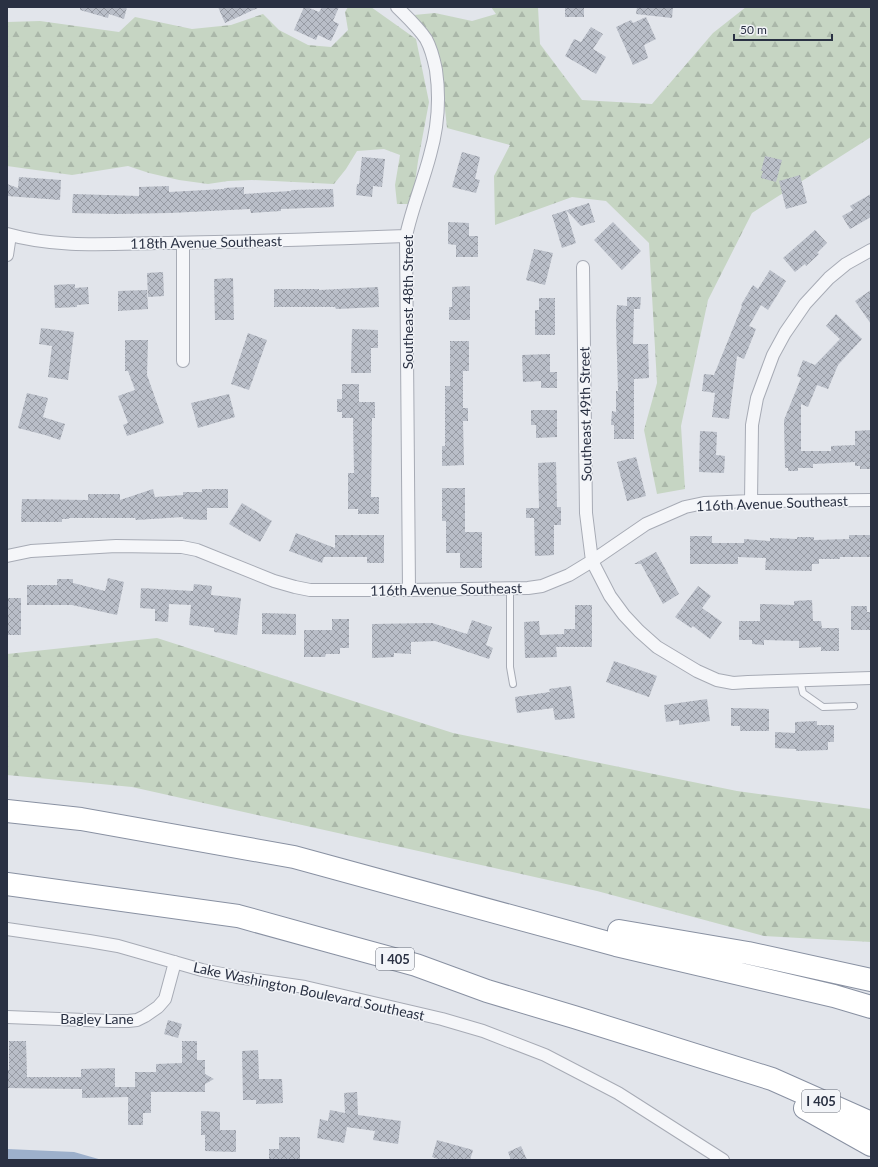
<svg xmlns="http://www.w3.org/2000/svg" width="878" height="1167" viewBox="0 0 878 1167" font-family="Lato,sans-serif">
<defs>
<pattern id="forest-firs" width="22" height="20" patternUnits="userSpaceOnUse"><rect width="22" height="20" fill="#c6d5c3"/><path d="M5 1l3.5 6h-7zM16 11l3.5 6h-7z" fill="#aab7a9"/></pattern>
<pattern id="building-cross-hatch" width="8" height="8" patternUnits="userSpaceOnUse"><rect width="8" height="8" fill="#b9bec8"/><path d="M0 0l8 8M0 8l8-8" fill="none" stroke="#979ba4"/></pattern>
</defs>
<rect width="100%" height="100%" fill="#e2e5eb"/>
<path fill="url(#forest-firs)" d="M348,7H371L416,39L429,102L418,161L415,183L409,204H397L395,185L400,155L384,149L357,151L346,169L334,184L252,180L228,181L208,184L179,180L149,173L128,166L72,175L7,166V22L40,21L119,32L135,17L192,29L231,25L263,14L279,30L308,45L331,47L348,30L345,12Z
M491,7H538L540,44L582,100L652,104L713,33L746,7H871V137L752,213L708,300L681,426L685,489L657,494L644,430L657,383L649,243L606,201L572,197L495,225L494,176L510,145L447,128L439,54L414,15L435,13L472,21L496,14Z
M157,638L453,733L737,791L871,809V942L764,936L597,891L132,787L7,775V654Z"/>
<path fill="#9db0cb" d="M7,1149L74,1152L102,1160H7Z"/>
<path fill="url(#building-cross-hatch)" d="M80,7H127L124,19L109,14L108,18L80,10Z
M218,7H260L225,23Z
M304,7H307L319,12L322,7H339L333,21L339,24L331,41L318,35L316,40L294,30Z
M565,7H584V17H565Z
M637,7H673L672,18L636,14Z
M646,17L656,39L644,45L648,58L633,65L616,27L631,20L633,23Z
M591,27L603,34L593,49L606,57L596,74L565,56L574,39L581,42Z
M462,152L480,157L475,179L480,180L476,193L452,187Z
M765,156L782,160L776,182L761,178L763,171H761Z
M362,157L385,159L382,187L373,186L372,197L356,195L357,184H359Z
M800,175L807,203L786,209L779,181Z
M19,177L61,180L60,200L7,196V184L18,188Z
M169,186V192L224,189V188L244,187V194L291,191V190L333,189L334,207L281,209V211L251,213L250,209L170,213L116,214L72,213L73,194L139,196V187Z
M871,194V217L850,229L842,216L853,210L850,206Z
M589,203L595,222L581,226L566,210L576,243L562,248L552,215Z
M448,222L469,223V236H478V257H456V245L448,244Z
M613,222L641,251L622,270L594,240Z
M815,230L827,243L817,253L819,254L806,266L805,264L795,272L783,258Z
M534,249L553,253L545,285L526,280Z
M770,270L786,281L768,310L761,305L749,326L756,329L744,359L737,356L729,419L712,417L715,393L702,391L704,374L714,375L742,306L741,305L753,285L758,289Z
M163,272L164,296L148,297L147,273Z
M233,278L234,320H215L214,279Z
M75,284V288L88,287L89,304L77,305V307L55,308L54,285Z
M470,286V320H449V307H452V287Z
M378,287L379,307L336,309L335,307H274V289H319V290Z
M147,290L148,309L118,311V291Z
M871,290V324L855,301Z
M627,297H641L640,309H634L633,344H648L649,378L634,379V439H614V425H611L612,411L616,412V391H618L616,322L617,305L627,306Z
M539,298H555V335H535V310H539Z
M836,314L862,339L838,365L828,389L817,385L808,407L801,404V451H831V446L855,445V431L871,430V469H860V466H855V462L813,464V468H798V471H788V468H785L784,420L801,378L797,376L803,360L815,365L840,339L826,326Z
M41,328L74,332L68,380L48,377L52,346L39,344Z
M352,329L378,330V348H371V373H351Z
M248,333L267,340L249,390L231,384Z
M125,340H148L147,375L164,423L127,436L123,425L128,423L118,396L135,390L128,371H125Z
M450,341H469V371H463V408H468V421H463L464,465L442,466V446H445V386H450Z
M550,354V372H557V388H541V381L523,382L522,355Z
M342,384H359V402H375V418H372L371,497H379V514H358V509H348V473H354L353,418H342V412H337V399H342Z
M27,393L48,398L43,417L65,424L60,440L45,435L18,428Z
M229,394L235,417L198,428L191,403Z
M531,410H557V437L536,438V425H531Z
M700,431L717,432L716,455L725,456L724,473L699,472Z
M636,457L646,496L627,501L617,462Z
M556,462L557,507H561V525H554V555L535,556L534,518H526V508H539L538,463Z
M442,488H465V532H482V568H460V553H446V521H442Z
M153,489L155,497L183,495V492H202V489H228V508H207V520L183,519V517L136,520L135,518H69V519H62V522H21L22,499L88,500V494H120V500Z
M242,503L272,521L260,542L229,524Z
M296,533L335,548V535H384V563H367V557H324L322,563L289,551Z
M849,535H870L871,557H840V559H819V564H812V571L765,570L766,558L738,557V564H690V536H712V543H744V539L770,541V538L797,539V537H814V540L849,539Z
M656,552L679,594L663,604L641,564H634Z
M108,578L124,582L117,615L72,605H27V585H57V579H73V583L105,591Z
M194,584L212,586L211,595L241,598L237,635L214,632V628L189,625L191,605L169,604L168,622L155,621V609L140,608L141,588L193,591Z
M698,586L711,596L702,608L722,622L710,639L693,626L691,628L675,617Z
M7,598H21V635H7Z
M812,600L813,621H821L822,628H839V651H821V647L799,648V641L764,640V645L752,644V640H739V621H760V604L794,605V601Z
M575,605H592V647H556L557,657L525,658L524,622L539,621L540,635L564,634V629H575Z
M851,606H867V612H871V630H851Z
M262,613L296,614V635L262,634Z
M332,619H349V648H340V654H326L325,657H304V630H332Z
M472,620L492,627L486,645L493,648L489,659L435,641L411,642V654L394,653V657L372,658V624L432,623L467,634Z
M614,661L657,676L649,697L606,682Z
M571,686L575,718L555,720L553,708L517,713L515,697L550,692L549,689Z
M707,699L710,721L679,725V720L666,722L664,705Z
M731,708L769,709V731H740V726H731Z
M817,721V725H834V742H828V750L796,751V749L775,748V732L795,733V722Z
M168,1020L182,1024L178,1038L164,1034Z
M9,1041H26L27,1077H81V1069L115,1068V1087H135V1072H156V1064L182,1063V1041H197V1060H205V1074L214,1079L205,1084V1092H151V1113H143V1125H128V1097L82,1098V1089L7,1088V1070H9Z
M258,1050L259,1079H282L283,1103L256,1104V1100H243L242,1051Z
M357,1092L358,1115L401,1121L398,1144L373,1140L375,1131L347,1127L344,1143L317,1138L320,1119L328,1121L330,1110L345,1113L344,1093Z
M201,1111L220,1112V1130H236V1152L205,1151V1135H201Z
M279,1137H300V1160H269V1149H279Z
M437,1140L473,1150L470,1160H441L432,1157Z
M521,1146L527,1160H511L508,1152Z"/>
<g fill="none" stroke-linecap="round" stroke-linejoin="round">
<g stroke="#a7abb5" stroke-width="8">
<path id="lane" d="M510,588V667L513,684
M800,680L803,693L823,707L854,706"/>
</g>
<g stroke="#a7abb5" stroke-width="14">
<path id="street" d="M397,7C407,17 418,27 426,39C431,48 434,60 436,70C440,98 438,127 430,155C423,182 412,208 406,236L409,590
M7,234C56,248 107,244 158,243C240,242 323,239 406,236
M7,255L10,235
M583,267L586,513L592,561L610,596L624,615L639,631L657,647L697,671L717,680L733,683L748,682L871,678
M183,361V243
M751,501L752,425L757,398L773,355L785,333L805,304L829,278L846,264L871,250
M7,556L31,551L116,546L182,547L197,550L274,581L295,587L310,590H409L528,588L542,586L569,575L592,561L646,524L685,507L704,503L751,501L871,500
M7,929L89,941L118,946L202,970L237,977L305,987L442,1019L483,1031L545,1055L618,1093L723,1160
M7,1017L111,1021H128L137,1020L145,1016L158,1007L165,999L175,962"/>
</g>
<g stroke="#8991a2" stroke-width="24">
<path id="highway" d="M7,811L81,819L294,857L616,945L834,996L871,1007
M7,884L238,916L332,942L416,965L487,991L574,1017L772,1079L871,1123
M619,931L748,953L871,980
M805,1108L871,1145"/>
</g>
<use href="#lane" stroke="#f5f6f9" stroke-width="6"/>
<use href="#street" stroke="#f5f6f9" stroke-width="12"/>
<use href="#highway" stroke="#fff" stroke-width="22"/>
</g>
<g text-anchor="middle" dominant-baseline="central" stroke-width="3" stroke-linejoin="round" paint-order="stroke">
<g fill="#f2f4f8" stroke="#666c79" stroke-width="1">
<rect x="376" y="948" width="38" height="22" rx="3"/>
<rect x="802" y="1090" width="38" height="22" rx="3"/>
</g>
<g font-size="13" font-weight="bold" fill="#2a3143">
<text x="395" y="959">I 405</text>
<text x="821" y="1101">I 405</text>
</g>
<g font-size="14" fill="#2a3143" stroke="#f2f4f8">
<text transform="translate(206 242) rotate(-1)">118th Avenue Southeast</text>
<text transform="translate(407 302) rotate(-90)">Southeast 48th Street</text>
<text transform="translate(585 414) rotate(-91)">Southeast 49th Street</text>
<text transform="translate(772 503) rotate(-2)">116th Avenue Southeast</text>
<text transform="translate(446 589) rotate(-1)">116th Avenue Southeast</text>
<text transform="translate(309 991) rotate(12)">Lake Washington Boulevard Southeast</text>
<text x="97" y="1018">Bagley Lane</text>
</g>
</g>
<rect width="878" height="1167" fill="none" stroke="#2a3143" stroke-width="16"/>
<path d="M734 34v6h98v-6" fill="none" stroke="#2a3143" stroke-width="2"/>
<text x="740" y="34" font-size="12" fill="#2a3143" stroke="#f2f4f8" stroke-width="3" paint-order="stroke">50 m</text>
</svg>
